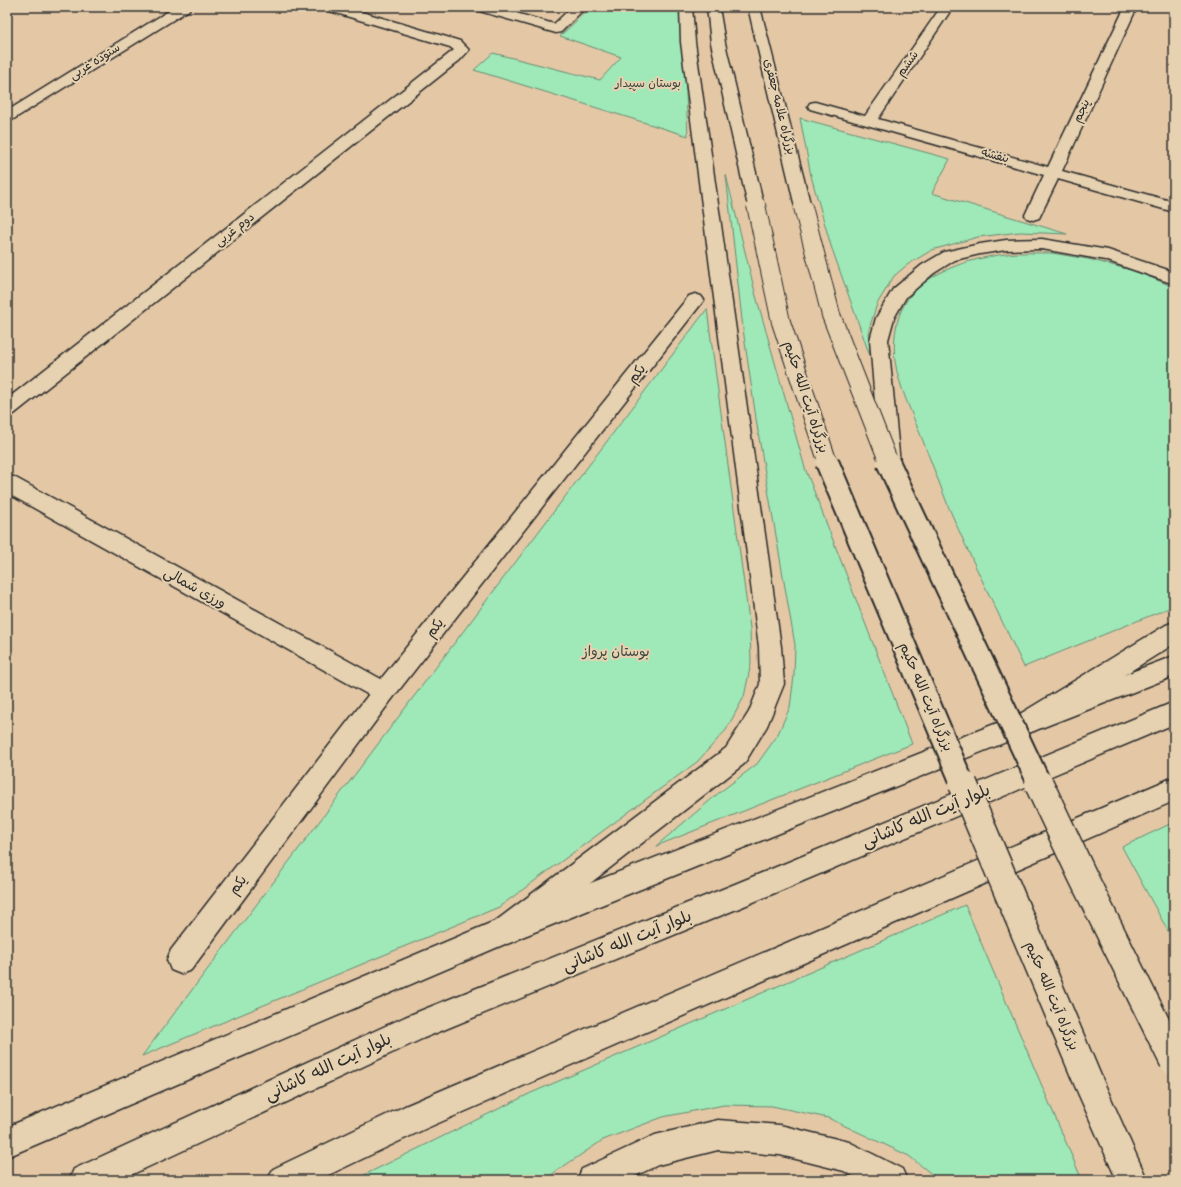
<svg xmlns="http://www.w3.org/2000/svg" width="1181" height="1187" viewBox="0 0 1181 1187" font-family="Mynerve,'Playpen Sans Arabic',sans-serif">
<rect width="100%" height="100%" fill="#e4c8a6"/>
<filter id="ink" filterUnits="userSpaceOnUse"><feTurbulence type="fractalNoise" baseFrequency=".025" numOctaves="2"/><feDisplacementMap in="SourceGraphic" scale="8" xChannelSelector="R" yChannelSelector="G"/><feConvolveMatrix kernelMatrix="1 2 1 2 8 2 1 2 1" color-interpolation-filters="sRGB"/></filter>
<g filter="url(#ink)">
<path fill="#9fe8b7" stroke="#658a71" d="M591,7H682L688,136L474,70L493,53L600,80L621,57L560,36Z
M800,118L950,159L932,193L1067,234L1020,232L978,237L932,250L907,265L894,276L877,304L869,329L870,356L831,246L811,176Z
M726,175L756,296L805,468L912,744L656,846L720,792L757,764L777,736L790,707L794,676L795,645L758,432L743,329Z
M1052,253L1088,259L1135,271L1174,287V606L1024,667C999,614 972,562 949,508C940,486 932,463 923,441C914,418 898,385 895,361C893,342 895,321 904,305C922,272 972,258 1006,254C1021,252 1037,253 1052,253Z
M707,309L750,628L751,663L744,697L726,730L697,762L499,907L142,1056Z
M1174,822V942L1122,847Z
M965,905L1082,1180H939L909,1156L828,1118L772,1106L724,1105L663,1117L603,1140L555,1172L546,1180H354L531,1093Z"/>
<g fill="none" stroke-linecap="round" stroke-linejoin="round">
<g stroke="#2b2b2b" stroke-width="3">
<path id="minor" d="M175,7H190L189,10L12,120L7,121V111Z
M325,7H345L460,41L469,50L460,60L14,414L7,416V399L454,50L450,47L326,10Z
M941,7H953L878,119L1048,167L1125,7H1137L1062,171L1174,202V212L1058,179L1039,218L1033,220L1027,218L1025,215L1044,175L810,109L808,106L810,103L815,102L865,116Z
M695,294L701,296L704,300L701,304L392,699L191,970L181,974L171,970L167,960L171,950L376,685L689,296Z"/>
</g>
<g stroke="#2b2b2b" stroke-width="3">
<path id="tertiary" d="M475,7H495L554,24L572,7H586L561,32L556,33L476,10Z
M7,475L14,477L392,685L396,692L392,699L384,703L376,699L7,493Z"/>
</g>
<g stroke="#2b2b2b" stroke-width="3">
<path id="primary" d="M1174,656V676L1036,730L512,941L7,1157V1127L507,916L1020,714Z
M1174,702V724L744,906L424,1038L120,1180H69L74,1169L405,1017L735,884Z
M1174,777V801L427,1128L318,1180H268L273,1169L405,1106Z"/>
</g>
<g stroke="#2b2b2b" stroke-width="3">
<path id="trunk" d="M680,7H692L695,42L781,647L784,684L767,726L744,764L517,940L507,944L497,940L493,930L497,920L726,748L749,712L760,684L759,647L681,42Z
M707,7H719L725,43L763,202L761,205L755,207L749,205L747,202L711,43Z
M748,7H760L811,207L809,210L803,212L797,210L795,207Z
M1042,239L1108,250L1174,272V284L1105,260L1042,249L1006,250L980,254L955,260L934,273L906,297L894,318L888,340L900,464L897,469L890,472L883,469L880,464L870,340L876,318L893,289L922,265L944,252L980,244L1006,240Z
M1174,622V644L1036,730L1028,733L1020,730L1016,722L1020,714L1166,625Z
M718,1120L780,1125L849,1142L902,1169L907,1180H860L844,1171L780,1155L718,1150L658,1165L627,1180H577L582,1169L655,1135Z"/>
</g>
<use href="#minor" fill="#e6d1b0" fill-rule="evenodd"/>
<use href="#tertiary" fill="#e6d1b0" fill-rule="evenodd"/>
<use href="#primary" fill="#e6d1b0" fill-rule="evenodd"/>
<use href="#trunk" fill="#e6d1b0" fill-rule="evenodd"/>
<g stroke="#2b2b2b" stroke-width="16" stroke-linecap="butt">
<path id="trunk-bridge-far3" d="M755,202L756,206"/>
</g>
<g stroke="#2b2b2b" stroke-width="20" stroke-linecap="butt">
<path id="trunk-bridge-far2" d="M756,205L781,322L828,463
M803,207L831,315L889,463"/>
</g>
<g stroke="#2b2b2b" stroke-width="26" stroke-linecap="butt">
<path id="trunk-bridge-far1" d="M827,462L963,785
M888,462L1040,785"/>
</g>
<g stroke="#2b2b2b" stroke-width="31" stroke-linecap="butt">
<path id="trunk-bridge" d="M963,784L1088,1081L1132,1180
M1039,784L1082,875L1174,1061"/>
</g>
<use href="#trunk-bridge-far3" stroke="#e6d1b0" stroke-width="14"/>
<use href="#trunk-bridge-far2" stroke="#e6d1b0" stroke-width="18"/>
<use href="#trunk-bridge-far1" stroke="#e6d1b0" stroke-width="22"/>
<use href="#trunk-bridge" stroke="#e6d1b0" stroke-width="28"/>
</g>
</g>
<g text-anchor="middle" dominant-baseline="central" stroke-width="4" stroke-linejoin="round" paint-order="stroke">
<g font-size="12" fill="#2b2b2b" stroke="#e6d1b0">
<text transform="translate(95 62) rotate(-32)">ستوده غربی</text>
<text transform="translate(908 64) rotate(-55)">ششم</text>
<text transform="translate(779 107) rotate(76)">بزرگراه علامه جعفری</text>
<text transform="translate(1082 111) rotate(-65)">پنجم</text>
<text transform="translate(995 156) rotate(16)">بنفشه</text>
<text transform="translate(235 230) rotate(-38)">دوم غربی</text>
</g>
<g font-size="12" fill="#3c4740" stroke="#e6d1b0">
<text x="648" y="84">بوستان سپیدار</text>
</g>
<g font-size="14" fill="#2b2b2b" stroke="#e6d1b0">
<text transform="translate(637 374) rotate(-52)">یکم</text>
<text transform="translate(806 397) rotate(72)">بزرگراه آیت الله حکیم</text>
<text transform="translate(195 588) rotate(29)">ورزی شمالی</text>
<text transform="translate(435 628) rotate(-52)">یکم</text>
<text transform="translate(926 697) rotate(67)">بزرگراه آیت الله حکیم</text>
<text transform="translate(238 885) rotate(-53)">یکم</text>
<text transform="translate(1052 996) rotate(67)">بزرگراه آیت الله حکیم</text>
</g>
<g font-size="14" fill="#3c4740" stroke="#e6d1b0">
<text x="616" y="652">بوستان پرواز</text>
</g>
<g font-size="17" fill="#2b2b2b" stroke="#e6d1b0">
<text transform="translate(926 816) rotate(-23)">بلوار آیت الله کاشانی</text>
<text transform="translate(627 941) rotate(-22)">بلوار آیت الله کاشانی</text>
<text transform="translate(328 1067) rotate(-25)">بلوار آیت الله کاشانی</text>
</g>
</g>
<rect width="1181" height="1187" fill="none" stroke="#e6d1b0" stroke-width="24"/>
<rect x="12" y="12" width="1157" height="1163" fill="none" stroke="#2b2b2b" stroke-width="1.5" filter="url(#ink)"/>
</svg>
